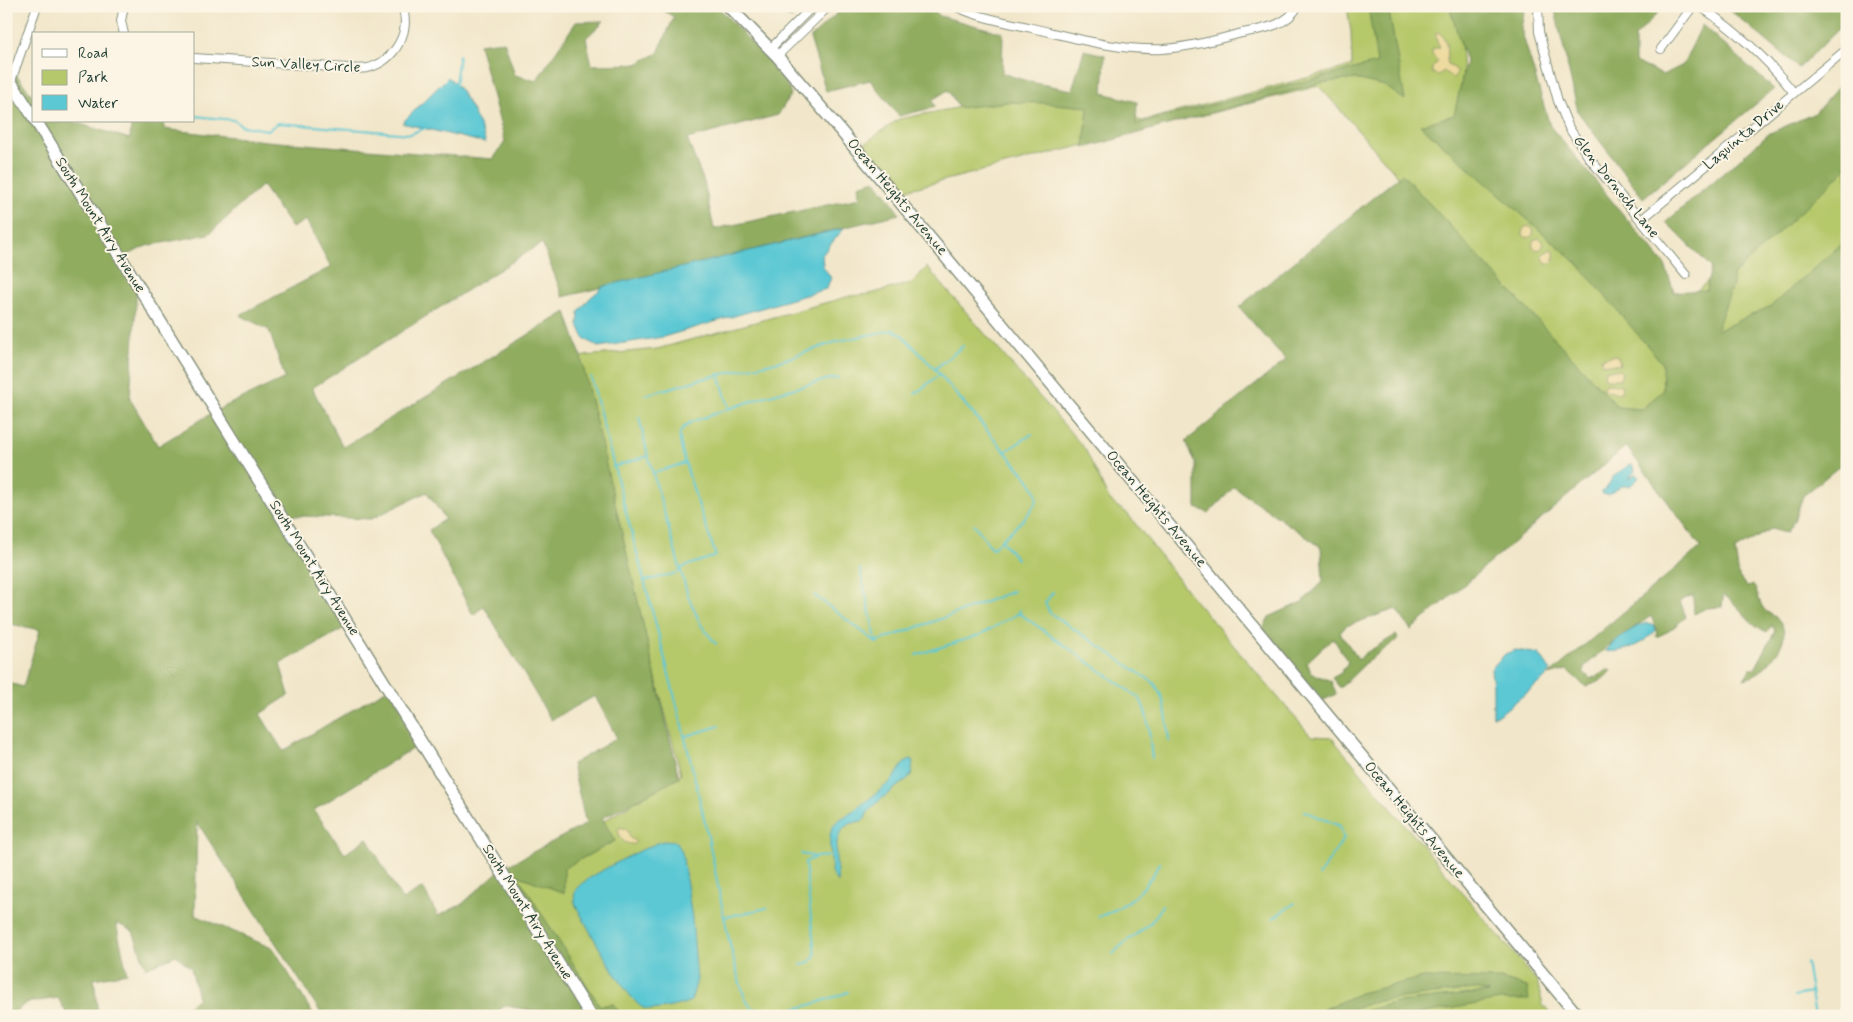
<svg xmlns="http://www.w3.org/2000/svg" width="1853" height="1022" viewBox="0 0 1853 1022" font-family="Mynerve,sans-serif">
<rect width="100%" height="100%" fill="#fcf5e5"/>
<filter id="ink" filterUnits="userSpaceOnUse"><feTurbulence type="fractalNoise" baseFrequency=".02" numOctaves="2"/><feDisplacementMap in="SourceGraphic" scale="10" xChannelSelector="R" yChannelSelector="G"/><feConvolveMatrix kernelMatrix="1 2 1 2 8 2 1 2 1" color-interpolation-filters="sRGB"/></filter>
<filter id="wash" filterUnits="userSpaceOnUse"><feTurbulence type="fractalNoise" baseFrequency=".0096" numOctaves="4" result="noise"/><feDisplacementMap in="SourceGraphic" scale="20" xChannelSelector="R" yChannelSelector="G"/><feGaussianBlur stdDeviation="1.12" result="paint"/><feColorMatrix in="noise" values="0 0 0 0 0 0 0 0 0 0 0 0 0 0 0 0 0 1.4 0 .05"/><feComposite in="paint" operator="in"/></filter>
<g filter="url(#wash)">
<rect width="100%" height="100%" fill="#f1e6c9"/>
<path fill="#b5c86b" stroke="#6a8250" d="M1347,6H1458L1463,72L1452,141L1664,319L1847,160V262L1632,443L1319,86L898,192L861,146L899,119L1038,92L1142,121L1352,66L1351,32Z
M927,267L1085,449L1108,497L1115,505L1127,513L1193,598L1311,736L1331,737L1537,981L1543,1005L1552,1016H604L516,874L681,774L573,360L585,356L657,349L850,296L870,294L911,283Z"/>
<path fill="#90ac5f" stroke="#58744a" fill-rule="evenodd" d="M656,6H717L782,75L791,94L778,115L687,139L704,182L714,229L860,198L859,185L875,180L890,199L899,214L563,297L542,243L312,388L343,447L566,312L580,353L679,778L602,818L615,841L564,868V893L517,875L600,1006L613,1004L622,1016H545L543,1012L505,1006L491,1016H323L197,822L195,915L274,949L314,1016H176L198,998L191,968L176,955L146,968L133,931L116,923L127,973L94,979L98,1016H68L58,998L26,1003L10,1016H6V682L23,687L40,630L6,623V91L16,74L34,98V121H70L130,139L131,121H164V129L266,141L493,159L505,142L479,44L504,41L515,75L536,81L576,22L604,21L586,38L592,65L637,64L658,53L674,17ZM262,185L292,228L306,220L331,267L240,315L269,330L285,378L215,411L158,446L130,399L137,285L120,259L146,246L209,234ZM427,492L445,519L429,530L473,615L484,606L551,720L595,696L617,738L572,764L586,824L501,869L462,904L438,916L423,888L402,900L367,838L345,854L314,810L423,742L389,688L283,751L260,714L289,695L280,664L350,625L280,515L371,519Z
M759,6H804L792,18Z
M845,6H930L940,16L1003,33L1002,73L1030,82L1072,90L1084,50L1105,55L1103,93L1137,102L1136,124L1377,63L1368,6H1388L1405,100L1385,86L1355,79L1320,83L1084,148L1088,107L1042,103L1007,102L959,108L948,90L932,100L935,107L899,116L870,80L826,91L810,38Z
M1449,6H1525L1521,29L1550,126L1665,265L1674,292L1706,290L1711,267L1666,222L1770,133L1815,113L1847,77V168L1733,275V284L1716,331L1771,306L1847,239V460L1803,496L1794,521L1786,533L1771,529L1735,550L1739,577L1747,587L1753,584C1757,591 1759,603 1764,609C1767,613 1773,615 1777,618C1790,632 1782,647 1772,659C1765,668 1756,677 1744,679L1750,669H1755L1775,631L1772,625L1767,632C1749,625 1740,606 1724,595L1723,598L1722,607L1706,608L1694,614L1693,595L1680,601L1686,617L1669,631L1656,637L1657,630L1651,616L1608,646L1584,667V673L1591,679L1608,670L1612,671L1600,681L1586,687L1567,670L1549,675L1701,547L1626,446L1411,630L1396,609L1346,626L1340,633L1359,660L1364,654L1396,635L1398,639L1368,661L1340,688L1332,678L1341,673L1348,662L1333,638L1307,662L1311,673L1331,681L1336,694L1322,701L1262,630L1269,617L1302,602L1323,582L1321,547L1234,487L1209,513L1196,508V464L1186,441L1286,360L1239,307L1402,174L1618,407L1641,409L1663,391L1662,363L1577,263L1420,125L1454,115L1466,61Z
M1554,6H1664L1635,37V62L1663,75L1683,65L1702,25L1774,89L1643,198L1578,112Z
M1725,6H1847V21L1799,68Z
M1422,978L1501,979L1527,987L1529,1000H1500L1407,1016H1346L1397,1002L1489,992L1474,989L1377,1001L1332,1016H1309L1360,993Z"/>
<path fill="#eeda9e" stroke="#868c69" d="M1438,32C1451,42 1444,51 1448,64L1453,67L1457,72L1454,77L1452,78L1444,71L1438,75L1432,73V68L1438,62C1435,56 1430,57 1433,49L1440,47L1436,39V33Z
M1522.5 232a5.5 5.5 0 1 1 11 0a5.5 5.5 0 1 1-11 0Z
M1532.5 244a5.5 5.5 0 1 1 11 0a5.5 5.5 0 1 1-11 0Z
M1552,249L1554,252V261L1551,263H1546L1542,256L1544,253Z
M1616,355L1619,359L1620,365L1602,364L1601,358Z
M1605,370H1619L1622,373L1620,379H1607L1604,377Z
M1606,384L1622,385L1621,392L1615,393L1604,390L1603,386Z
M619,827L627,829L630,838L636,842L634,844C624,845 617,837 619,827Z"/>
<path fill="#5cc8d4" stroke="#3e8284" d="M448,77C465,91 479,122 486,143L402,123Z
M844,228L822,255L823,266L831,278L826,289L663,337L598,347L584,338L578,325L579,312L589,299L604,286Z
M1630,464L1633,466L1635,471L1628,479L1636,474L1639,476L1638,479L1630,486H1621L1608,495L1602,494L1601,492L1606,489L1613,477Z
M1648,623L1654,625L1656,630C1646,643 1622,654 1606,651C1611,642 1637,624 1648,623Z
M1516,650L1539,654L1551,671L1544,679L1501,713L1493,716V686L1491,669L1505,654Z
M912,759L913,761L911,776L880,800L868,812L865,819C859,823 851,822 846,826C831,838 837,866 838,883L831,873C833,859 826,839 833,826C838,818 848,816 855,810C867,800 880,791 891,781C899,774 902,760 912,759Z
M663,841L677,842L682,852L692,918L697,980L691,1001C682,1005 652,1013 643,1008C626,999 587,926 576,906C574,899 573,893 578,887C588,876 647,846 663,841Z"/>
<g fill="none" stroke-linecap="round" stroke-linejoin="round">
<path stroke="#5cc8d4" stroke-width="2" d="M455,85L459,55
M194,116L234,120L242,126L268,130L278,123L410,134L425,128
M936,368L963,346
M719,374L729,408
M591,377C631,538 679,698 713,860C718,885 737,993 750,1006C770,1022 826,1000 848,992
M915,394L939,375
M645,395L705,378L780,361L838,341L893,330L902,335L935,369L1029,480C1032,485 1037,491 1037,498C1036,511 1002,539 992,549L974,524
M639,417L648,456L688,596L701,625L716,644
M1005,452L1032,434
M613,467L648,456
M653,473L685,463
M1001,540L1017,559
M860,569L876,640
M644,581L677,573L685,566L716,556C710,537 676,446 680,433C682,428 687,425 691,422L766,396L829,379L838,378
M1053,592L1045,603L1050,613L1154,683C1167,701 1167,721 1169,742
M814,595L876,642
M1019,613L1139,698C1150,715 1149,739 1152,758
M877,643L876,642L960,612L1013,591
M916,655L980,635L1019,613L1020,610
M686,736L719,726
M1304,811L1340,826L1344,838L1319,876
M801,854L816,857
M725,917L767,908
M1098,917C1128,906 1145,891 1160,863
M1273,918L1295,903
M1113,954C1128,935 1153,929 1162,905
M1806,962L1815,1016
M801,965L811,961L815,955L805,862L816,857L832,856
M1794,996L1811,993"/>
</g>
</g>
<g filter="url(#ink)">
<g fill="none" stroke-linecap="round" stroke-linejoin="round">
<g stroke="#88927e" stroke-width="10">
<path id="street" d="M124,6L121,21L124,34
M955,6C979,18 1006,22 1032,28C1075,38 1119,51 1163,49C1190,47 1216,40 1242,33C1263,29 1287,26 1298,6
M1538,6L1539,32L1558,101L1569,128L1590,159L1686,275
M1700,6C1738,33 1765,56 1794,93
M770,49L813,6
M1661,49L1693,6
M777,56L829,6
M194,58L348,68C354,69 361,69 368,68C394,61 412,32 402,6
M11,81L37,6
M1641,220L1847,49"/>
</g>
<g stroke="#88927e" stroke-width="14">
<path id="secondary" d="M728,6L777,56L825,112L1578,1016
M6,74L34,118
M36,121L591,1016"/>
</g>
<use href="#street" stroke="#fff" stroke-width="8"/>
<use href="#secondary" stroke="#fff" stroke-width="11"/>
</g>
</g>
<g text-anchor="middle" dominant-baseline="central" stroke-width="4" stroke-linejoin="round" paint-order="stroke">
<g font-size="15" fill="#1f3d34" stroke="#fcf5e5">
<text transform="translate(306 65) rotate(3)">Sun Valley Circle</text>
<text transform="translate(1744 135) rotate(-40)">Laquinta Drive</text>
<text transform="translate(1616 187) rotate(51)">Glen Dornoch Lane</text>
<text transform="translate(897 197) rotate(50)">Ocean Heights Avenue</text>
<text transform="translate(100 225) rotate(58)">South Mount Airy Avenue</text>
<text transform="translate(1156 509) rotate(50)">Ocean Heights Avenue</text>
<text transform="translate(314 568) rotate(58)">South Mount Airy Avenue</text>
<text transform="translate(1414 820) rotate(50)">Ocean Heights Avenue</text>
<text transform="translate(527 912) rotate(58)">South Mount Airy Avenue</text>
</g>
</g>
<rect width="1853" height="1022" fill="none" stroke="#fcf5e5" stroke-width="25"/>
<rect x="32" y="32" width="162" height="90" fill="#fcf5e5" stroke="#a4ab9e"/>
<rect x="42" y="49" width="25" height="8" fill="#ffffff" stroke="#a4ab9e"/>
<text x="78" y="58" font-size="15" fill="#1f3d34">Road</text>
<rect x="42" y="70" width="25" height="15" fill="#b5c86b" stroke="#a4ab9e"/>
<text x="78" y="82" font-size="15" fill="#1f3d34">Park</text>
<rect x="42" y="95" width="25" height="15" fill="#5cc8d4" stroke="#a4ab9e"/>
<text x="78" y="108" font-size="15" fill="#1f3d34">Water</text>
</svg>
